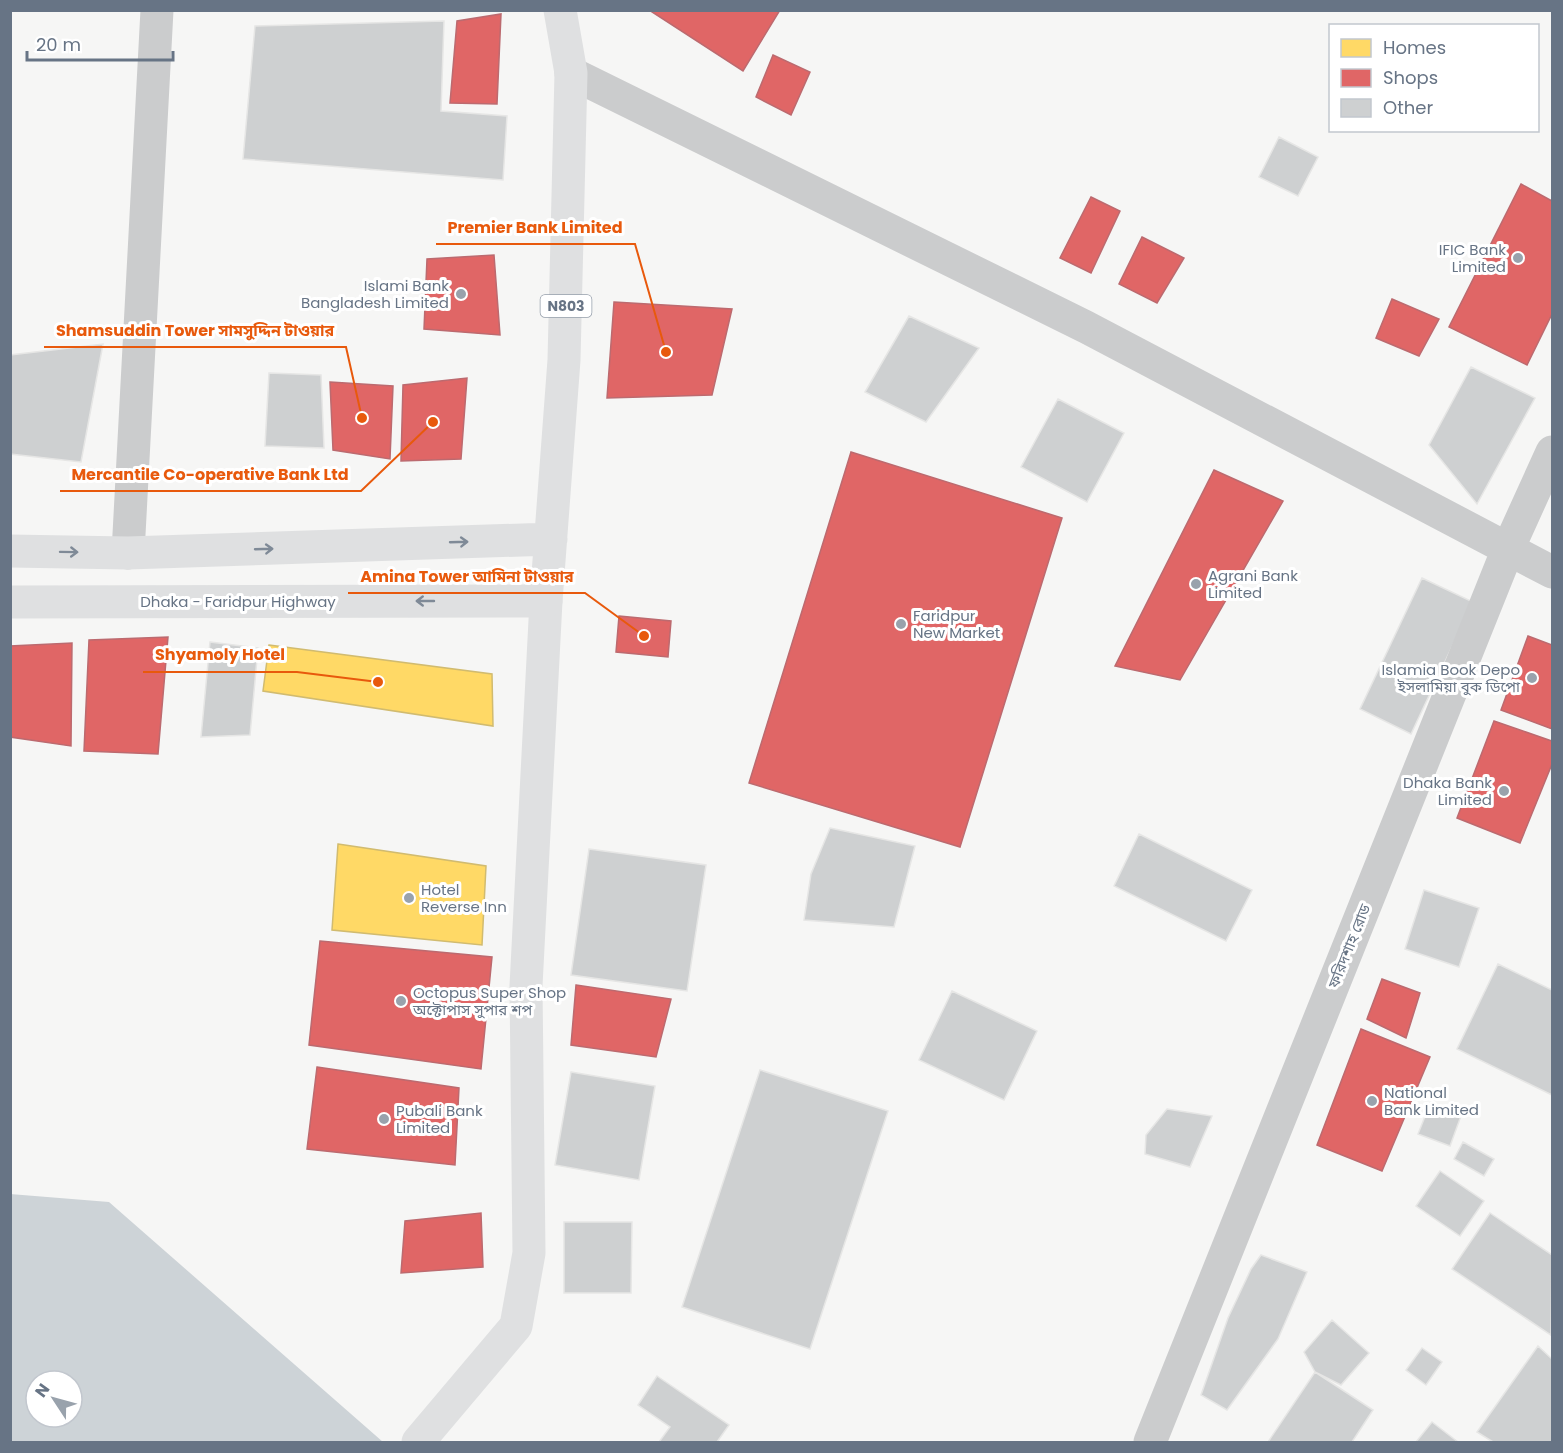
<svg xmlns="http://www.w3.org/2000/svg" width="1563" height="1453" viewBox="0 0 1563 1453" font-family="Poppins,'Noto Sans Bengali',sans-serif">
<rect width="100%" height="100%" fill="#f6f6f5"/>
<path fill="#cdd3d7" fill-rule="evenodd" d="M10,1194L109,1202L383,1442H11ZM36,1381H72V1417H36Z"/>
<path fill="#ffd966" stroke="#d1bb6f" stroke-width="1.5" d="M269,645L492,674L493,726L263,691Z
M338,844L486,866L482,945L332,930Z"/>
<path fill="#e06666" stroke="#bc6a6f" stroke-width="1.5" d="M649,10H780L743,71Z
M501,14L497,104L450,103L457,21Z
M773,55L810,72L791,115L756,97Z
M1521,184L1552,201V314L1527,365L1449,327Z
M1091,197L1120,211L1091,273L1060,258Z
M1142,237L1184,258L1157,303L1119,284Z
M494,255L500,335L424,329L427,259Z
M1392,299L1439,319L1419,356L1376,338Z
M614,302L732,309L712,395L607,398Z
M467,378L461,459L401,461L403,385Z
M330,382L393,386L390,459L333,450Z
M851,452L1062,518L960,847L749,783Z
M1214,470L1283,501L1180,680L1115,666Z
M619,616L671,621L668,657L616,652Z
M1528,636L1552,645V729L1501,710Z
M168,637L158,754L84,751L89,640Z
M72,643L71,746L10,737V646Z
M1494,721L1552,741V764L1520,843L1457,818Z
M320,941L492,957L481,1069L309,1045Z
M1382,979L1420,993L1406,1038L1367,1019Z
M576,985L671,999L656,1057L571,1045Z
M1361,1029L1430,1057L1382,1171L1317,1145Z
M317,1067L459,1088L455,1165L307,1149Z
M481,1213L483,1267L401,1273L405,1221Z"/>
<path fill="#ced0d1" stroke="#e6e6e5" stroke-width="1.5" d="M444,21L441,111L507,116L503,180L243,159L255,26Z
M1279,137L1318,157L1298,196L1259,177Z
M909,316L979,348L926,422L865,392Z
M103,344L81,462L10,454V355Z
M1471,367L1535,398L1477,504L1429,445Z
M269,373L321,375L324,448L265,446Z
M1058,399L1124,433L1087,502L1021,467Z
M1422,578L1473,602L1411,734L1360,709Z
M210,642L258,648L250,735L201,737Z
M830,828L915,846L894,927L804,920L811,874Z
M1139,834L1252,890L1226,941L1114,886Z
M589,849L706,865L687,991L571,975Z
M1424,890L1479,908L1459,967L1405,949Z
M1498,964L1552,990V1095L1457,1049Z
M952,991L1037,1031L1004,1100L919,1060Z
M760,1070L888,1111L810,1349L682,1307Z
M571,1072L655,1086L639,1180L555,1165Z
M1430,1104L1461,1116L1450,1146L1418,1134Z
M1167,1109L1212,1116L1190,1167L1145,1154L1146,1135Z
M1463,1142L1494,1159L1484,1176L1454,1159Z
M1440,1171L1484,1201L1460,1236L1416,1206Z
M1490,1213L1552,1255L1551,1335L1452,1269Z
M564,1222H632L631,1293H564Z
M1261,1255L1307,1272L1278,1339L1227,1410L1201,1395L1228,1318L1251,1269Z
M1332,1320L1369,1353L1341,1385L1315,1372L1304,1352Z
M1538,1346L1552,1359V1442H1493L1477,1432Z
M1422,1348L1442,1362L1426,1385L1406,1370Z
M1315,1372L1373,1410L1352,1442H1268Z
M657,1376L729,1425L717,1442H659L670,1427L638,1405Z
M1432,1422L1458,1442H1416Z"/>
<g fill="none" stroke-linecap="round" stroke-linejoin="round">
<path stroke="#cbcccd" stroke-width="33" d="M571,73L1086,327L1552,572
M128,553L157,10
M1150,1442L1508,549L1552,452"/>
<path stroke="#dfe0e1" stroke-width="33" d="M418,1442L516,1326L529,1253L526,986L546,601"/>
<path stroke="#dfe0e1" stroke-width="33" d="M10,551L128,553L551,539
M10,602L546,601L564,360L571,73L560,10"/>
</g>
<defs><path id="oneway-shaft" d="M-6 0H5M1.5-3L5.5 0L1.5 3" fill="none" stroke-width="1.6" stroke-linecap="round" stroke-linejoin="round" transform="scale(1.5)"/></defs>
<g stroke="#7f8a97">
<use href="#oneway-shaft" transform="translate(459 542) rotate(-2)"/>
<use href="#oneway-shaft" transform="translate(264 549) rotate(-2)"/>
<use href="#oneway-shaft" transform="translate(69 552) rotate(1)"/>
<use href="#oneway-shaft" transform="translate(425 601) rotate(-180)"/>
</g>
<g fill="#99a2ac" stroke="#fff" stroke-width="2">
<circle cx="1518" cy="258" r="6"/>
<circle cx="461" cy="294" r="6"/>
<circle cx="1196" cy="584" r="6"/>
<circle cx="901" cy="624" r="6"/>
<circle cx="1532" cy="678" r="6"/>
<circle cx="1504" cy="791" r="6"/>
<circle cx="409" cy="898" r="6"/>
<circle cx="401" cy="1001" r="6"/>
<circle cx="1372" cy="1101" r="6"/>
<circle cx="384" cy="1119" r="6"/>
</g>
<g text-anchor="middle" dominant-baseline="central" stroke-width="6" stroke-linejoin="round" paint-order="stroke">
<rect fill="#fff" stroke="#959eaa" stroke-width="1.5" x="540.5" y="295" width="51" height="22" rx="4.5"/>
<g font-size="14" font-weight="bold" fill="#677485">
<text x="566" y="306">N803</text>
</g>
<g font-size="15" fill="#677485" stroke="#fff" text-anchor="start">
<text x="1506" y="249" text-anchor="end">IFIC Bank<tspan x="1506" dy="17">Limited</tspan></text>
<text x="449" y="285" text-anchor="end">Islami Bank<tspan x="449" dy="17">Bangladesh Limited</tspan></text>
<text x="1208" y="575">Agrani Bank<tspan x="1208" dy="17">Limited</tspan></text>
<text x="913" y="615">Faridpur<tspan x="913" dy="17">New Market</tspan></text>
<text x="1520" y="669" text-anchor="end">Islamia Book Depo<tspan x="1520" dy="17">ইসলামিয়া বুক ডিপো</tspan></text>
<text x="1492" y="782" text-anchor="end">Dhaka Bank<tspan x="1492" dy="17">Limited</tspan></text>
<text x="421" y="889">Hotel<tspan x="421" dy="17">Reverse Inn</tspan></text>
<text x="413" y="992">Octopus Super Shop<tspan x="413" dy="17">অক্টোপাস সুপার শপ</tspan></text>
<text x="1384" y="1092">National<tspan x="1384" dy="17">Bank Limited</tspan></text>
<text x="396" y="1110">Pubali Bank<tspan x="396" dy="17">Limited</tspan></text>
</g>
<g font-size="15" fill="#677485" stroke="#fff">
<text x="238" y="601">Dhaka - Faridpur Highway</text>
<text transform="translate(1349 946) rotate(-68)">ফরিদশাহ রোড</text>
</g>
</g>
<path fill="none" stroke="#e8590c" stroke-width="2" d="M666 352L635 244H436M362 418L346 347H44M433 422L361 491H60M644 636L585 593H348M378 682L297 672H143"/>
<g fill="#e8590c" stroke="#fff" stroke-width="2">
<circle cx="666" cy="352" r="6"/>
<circle cx="362" cy="418" r="6"/>
<circle cx="433" cy="422" r="6"/>
<circle cx="644" cy="636" r="6"/>
<circle cx="378" cy="682" r="6"/>
</g>
<g font-size="16" text-anchor="middle" font-weight="bold" fill="#e8590c" stroke="#fff" stroke-width="6" stroke-linejoin="round" paint-order="stroke">
<text x="535" y="233">Premier Bank Limited</text>
<text x="195" y="336">Shamsuddin Tower সামসুদ্দিন টাওয়ার</text>
<text x="210" y="480">Mercantile Co-operative Bank Ltd</text>
<text x="467" y="582">Amina Tower আমিনা টাওয়ার</text>
<text x="220" y="660">Shyamoly Hotel</text>
</g>
<rect width="1563" height="1453" fill="none" stroke="#677485" stroke-width="24"/>
<rect x="1329" y="24" width="210" height="108" fill="#ffffff" stroke="#c2c7ce" stroke-width="1.5"/>
<rect x="1341" y="39" width="30" height="18" fill="#ffd966" stroke="#c2c7ce" stroke-width="1.5"/>
<text x="1383" y="54" font-size="18" fill="#677485">Homes</text>
<rect x="1341" y="69" width="30" height="18" fill="#e06666" stroke="#c2c7ce" stroke-width="1.5"/>
<text x="1383" y="84" font-size="18" fill="#677485">Shops</text>
<rect x="1341" y="99" width="30" height="18" fill="#ced0d1" stroke="#c2c7ce" stroke-width="1.5"/>
<text x="1383" y="114" font-size="18" fill="#677485">Other</text>
<g transform="translate(54 1399) rotate(306)"><circle r="28" fill="#ffffff" stroke="#c2c7ce" stroke-width="1.5"/>
<path d="M0-4.5L10 22L0 15L-10 22Z" fill="#99a2ac"/>
<text y="-9" font-size="16" font-weight="bold" text-anchor="middle" fill="#677485">N</text>
</g>
<path d="M27 51v9h146v-9" fill="none" stroke="#677485" stroke-width="3"/>
<text x="36" y="51" font-size="18" fill="#677485" stroke="#ffffff" stroke-width="4.5" paint-order="stroke">20 m</text>
</svg>
